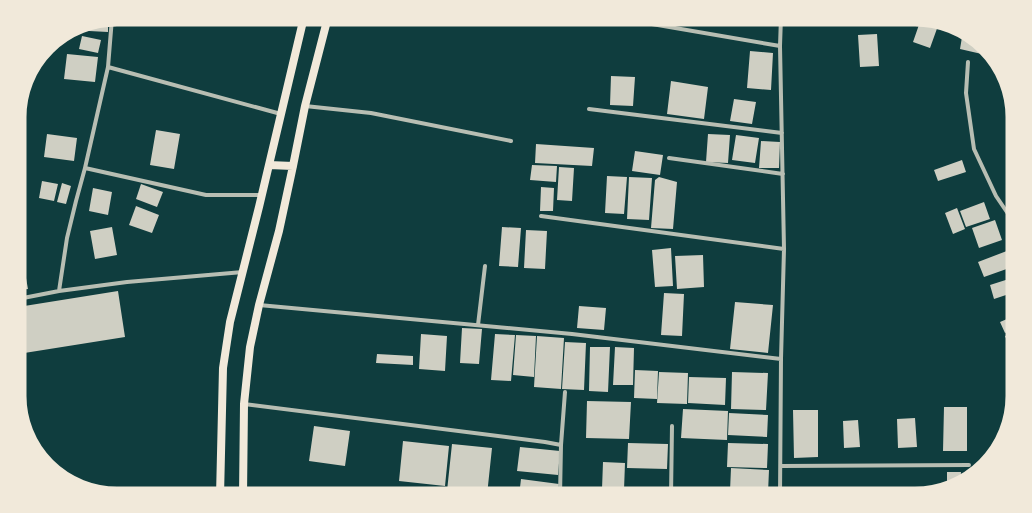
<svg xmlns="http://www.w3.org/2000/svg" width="1032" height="513" viewBox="0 0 1032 513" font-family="'Asap Condensed',sans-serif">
<rect width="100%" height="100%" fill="#0f3d3e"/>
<path fill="#cfcfc3" d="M108,19V32L70,30L79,25Z
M921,19L939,23L930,48L913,42Z
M877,34L879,66L860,67L858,35Z
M82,36L101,40L98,53L79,49Z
M962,37L973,39L987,51L986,55L960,49Z
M750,51L773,53L771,90L747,88Z
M67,54L98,57L95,82L64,79Z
M611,76L635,77L633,106L610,105Z
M671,81L708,87L704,119L667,114Z
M734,99L756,102L752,124L730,121Z
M156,130L180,134L174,169L150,165Z
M47,134L77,138L74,161L44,157Z
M708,134L730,135L728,163L706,162Z
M736,135L759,138L755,163L732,160Z
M761,141L780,142L779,168H759Z
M536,144L594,148L592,166L535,163Z
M635,151L663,155L660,175L632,171Z
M962,160L966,172L938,181L934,170Z
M532,165L557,166L556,182L530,180Z
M559,167L574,168L572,201L557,200Z
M607,176L627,177L624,214L605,213Z
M629,177L652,178L649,220L627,219Z
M659,177L677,182L673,229L651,228L655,180Z
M42,181L58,184L54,201L39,198Z
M62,183L71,186L66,204L57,202Z
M141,184L163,192L157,207L136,199Z
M541,187L554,188L553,211H540Z
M93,188L112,192L108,215L89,211Z
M984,202L990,219L966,227L960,211Z
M136,206L159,215L152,233L129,225Z
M957,208L965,229L953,234L945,213Z
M995,220L1002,240L979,248L972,228Z
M112,227L117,255L95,259L90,231Z
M502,227L521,228L518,267L499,266Z
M526,230L547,231L545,269L524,268Z
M20,245L28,289L18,290V246Z
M671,248L673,286L655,287L652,250Z
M1012,249L1015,256V266L984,277L978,262Z
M703,255L704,287L677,289L675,256Z
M1015,277V292L994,299L990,285Z
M118,291L125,337L18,354V307Z
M664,293L684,294L682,336L661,335Z
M735,302L773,305L768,353L730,349Z
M579,306L606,308L604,330L577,328Z
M1007,319L1012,330L1005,333L1000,322Z
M462,328L482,329L479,364L460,363Z
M1013,333L1015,337V344L1009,346L1005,336Z
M421,334L447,336L445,371L419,369Z
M495,334L515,335L511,381L491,380Z
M516,335L536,336L534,377L513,375Z
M537,336L564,338L561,389L534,387Z
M565,342L586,343L584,390L562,389Z
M590,347H610L608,392L589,391Z
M615,347L634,348L633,385H613Z
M377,354L413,356V365L376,363Z
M635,370L658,371L657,399L634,398Z
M659,372L688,373L687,404L657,403Z
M732,372L768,373L766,410L731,409Z
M689,377L726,378L725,405L688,403Z
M587,401L631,402L629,439L586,438Z
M944,407H967V451H943Z
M683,409L728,411L727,440L681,438Z
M793,410H818V457L794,458Z
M729,413L768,415L767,437L728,435Z
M915,418L917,447L898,448L897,419Z
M858,420L860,447L844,448L843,421Z
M314,426L350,431L345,466L309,461Z
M403,441L449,446L445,486L399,481Z
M628,443L668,444L667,469L627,468Z
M728,443L768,444L767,468L727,467Z
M452,444L492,448L487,495L447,491Z
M520,447L560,451L558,475L517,471Z
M603,462L625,463L624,490L602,489Z
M731,468L769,470L768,493L730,491Z
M947,472H961L960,483L947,487Z
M521,479L559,484L557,496H519Z
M578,490L624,491V496H578Z
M725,492L768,494V496H725Z"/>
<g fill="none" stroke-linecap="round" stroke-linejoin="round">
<path stroke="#b8beb3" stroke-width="4" d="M611,17L780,46
M781,18L789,17
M968,62L966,93L974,149L996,196L1015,224
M108,67L281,114
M305,106L371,113L511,141
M589,109L782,133
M669,158L783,174
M85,168L206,195H262
M541,216L784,249
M59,291L67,238L76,201L85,168L108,67L112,18
M18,299L59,291L127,282L243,272
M259,305L572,334L781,359
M478,325L485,266
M244,404L545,442L561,445L560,496
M561,445L565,392
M781,466L969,465
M671,496L672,426
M780,496L781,359L784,249L780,46L781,17"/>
<path stroke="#f1e9da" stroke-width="8" d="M269,165L293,166
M220,496L223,368L230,322L259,207L304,17
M243,496L244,404L250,347L259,305L279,231L293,166L305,106L328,17"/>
</g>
<path d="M0 0H1032V513H0ZM117 24H915A93 93 0 0 1 1008 117V396A93 93 0 0 1 915 489H117A93 93 0 0 1 24 396V117A93 93 0 0 1 117 24Z" fill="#f1e9da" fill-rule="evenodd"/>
<path fill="none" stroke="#f1e9da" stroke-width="5" d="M117 24H915A93 93 0 0 1 1008 117V396A93 93 0 0 1 915 489H117A93 93 0 0 1 24 396V117A93 93 0 0 1 117 24Z"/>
</svg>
